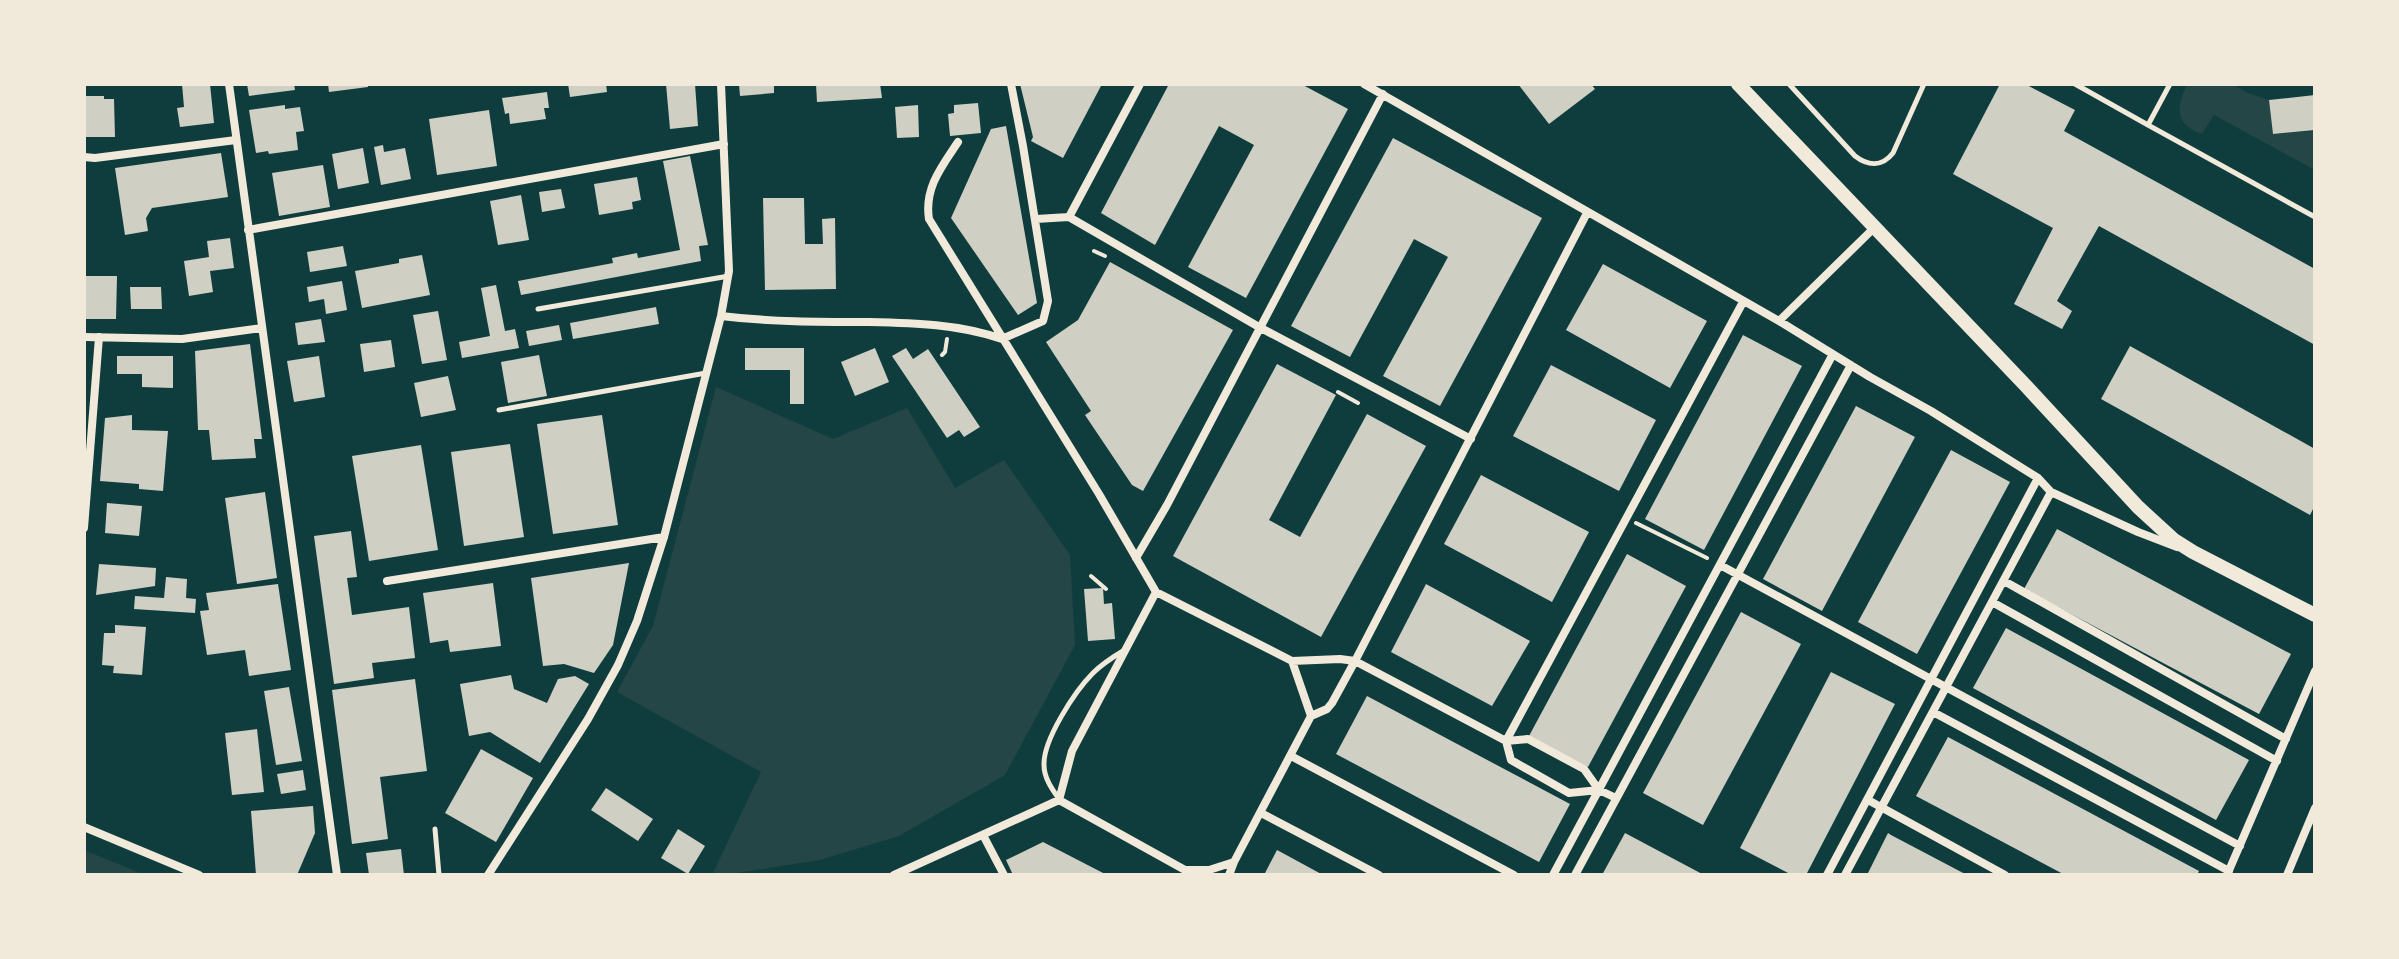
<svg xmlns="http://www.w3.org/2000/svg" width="2399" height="959" viewBox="0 0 2399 959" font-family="'Asap Condensed',sans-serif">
<rect width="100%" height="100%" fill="#0f3d3e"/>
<path fill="#244646" d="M2187,84H2232L2248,93L2269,100L2273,134L2315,131V170L2214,115L2202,134C2173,124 2177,107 2187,84Z
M716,387L833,439L907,408L955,488L1004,460L1070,555L1075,645L1005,775L899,836L820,860L724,875H712L761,772L617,692L653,626Z
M84,850L145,875H84Z"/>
<path fill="#cfcfc3" d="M182,84H210L214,123L180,127L177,108L184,107Z
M247,84H294L295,90L249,96Z
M328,84H368V87L329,92Z
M568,84H606L607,92L570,97Z
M666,84H695L698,126L670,129Z
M739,84H774V93L740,96Z
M816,84H880L882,98L817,102Z
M1020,84H1102L1063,158L1031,141L1033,137Z
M1169,84H1301L1348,109L1246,298L1188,267L1254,145L1219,126L1155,245L1101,213Z
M1518,84H1591L1595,89L1549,124Z
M2000,84H2025L2075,110L2064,131L2315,269V345L2099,226L2057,301L2072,311L2062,329L2014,304L2053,228L1953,174Z
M547,92L549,108H544L546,119L510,124L509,113L505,114L502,98Z
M2315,95V130L2273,134L2269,100Z
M84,96H104V99H114L115,137H84Z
M978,103L981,133L950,136L948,114L954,113V105Z
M285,105V109L300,107L304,131L296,132L298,150L269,154L268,151L256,153L249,110Z
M918,105L919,137L897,138L895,107Z
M489,110L497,166L437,175L429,119Z
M1006,126L1037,303L1018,315L951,218L991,129Z
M1393,138L1542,218L1440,406L1383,376L1448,257L1414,239L1350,357L1291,326Z
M383,145L384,152L405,148L411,179L381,185L374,147Z
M363,148L369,183L338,189L332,154Z
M221,153L228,197L152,208L146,218L148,231L125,235L115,168Z
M690,156L708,245L699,246L701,261L521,295L518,281L613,263L612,258L637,253L638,258L680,250L663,161Z
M323,165L330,207L279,216L272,173Z
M637,177L641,200L632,202L633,209L599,215L594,184Z
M561,189L565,208L542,212L539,192Z
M521,195L529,240L498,245L490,201Z
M763,198H804L805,244H823L822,219L835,218L836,289L765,290Z
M230,238L234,268L210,271L213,292L189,296L184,261L209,257L207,241Z
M343,246L347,266L310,272L307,252Z
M422,255L430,295L362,308L355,271L399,263V259Z
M1110,262L1233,330L1143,491L1132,485L1085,415L1091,411L1046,342L1078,320Z
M1603,264L1707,321L1670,388L1566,330Z
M84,276H117L116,319H84Z
M342,281L347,310L326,314L324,299L309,302L307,287Z
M496,285L505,331L515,329L519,348L462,358L459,342L490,336L481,288Z
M130,287H161L162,309H131Z
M656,307L659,324L573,339L570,323Z
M438,311L447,360L422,364L413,315Z
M321,319L325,342L298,345L295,323Z
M559,325L562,340L529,346L526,331Z
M1743,335L1802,366L1704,550L1645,519Z
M391,340L395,367L364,372L360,344Z
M250,344L262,439H254L256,458L212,460L209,430H198L195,351Z
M2130,346L2315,449V505L2310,515L2101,399Z
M745,348H804V404H790V370H745Z
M875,348L889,382L855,396L841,362Z
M906,348L913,359L928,349L980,427L964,437L959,430L947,438L892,356Z
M539,355L547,396L508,403L501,362Z
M117,356H173V388L142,387V374H117Z
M319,356L325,397L294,402L287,361Z
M1277,364L1336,395L1269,520L1300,537L1367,414L1426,446L1321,637L1173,556Z
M1551,365L1656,420L1619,491L1513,436Z
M448,376L456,410L421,417L414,383Z
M1856,406L1915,437L1822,611L1763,579Z
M132,415V430L168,431L163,491L139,489V484L100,481L105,418Z
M602,415L618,525L553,534L537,424Z
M510,444L524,537L464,546L451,452Z
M421,445L438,550L369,561L352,456Z
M1951,450L2010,482L1917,654L1858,622Z
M1481,475L1589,532L1552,602L1444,544Z
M265,492L277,578L237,584L225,498Z
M107,503L142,506L139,536L105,533Z
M2057,529L2291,654L2259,714L2024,589Z
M351,531L357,577L347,578L352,615L409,607L415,658L372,663L374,678L334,684L314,536Z
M1627,554L1686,586L1588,767L1529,736Z
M629,563L613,645L594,673L564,664L543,666L531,578Z
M99,564L156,568L155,586L96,595Z
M166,577L187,579L186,598L196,599L195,613L134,609L135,596L164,598Z
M493,583L501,646L450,652L448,640L430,643L423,593Z
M278,584L291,670L249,676L245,650L207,655L200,611L209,610L206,593Z
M1426,584L1530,641L1492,706L1391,652Z
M1103,588L1104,604L1112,603L1115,639L1088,641L1084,589Z
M1741,612L1801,644L1703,825L1643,793Z
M115,625L146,627L142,675L113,673L114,666L102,665L104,633H115Z
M2006,628L2249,760L2216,820L1973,688Z
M1831,672L1895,704L1806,875H1792L1740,848Z
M511,675L514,689L547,703L558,679L575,676L589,684L540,763L490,732L469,736L460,684Z
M415,679L427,771L380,777L388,839L352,844L332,690Z
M289,687L302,761L276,765L264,691Z
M1367,696L1570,804L1539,862L1336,754Z
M257,729L264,792L232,795L225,733Z
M1948,737L2199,871L2197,875H2065L1916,796Z
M481,749L533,778L496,842L445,813Z
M303,770L306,790L281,794L277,774Z
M606,788L653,819L638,841L591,810Z
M313,806L315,833L297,875H256L251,811Z
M678,829L705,846L688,874L661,858Z
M1625,833L1704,875H1602Z
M1888,833L1891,835L1967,875H1867Z
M1043,842L1107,875H1013L1006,860Z
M401,849L404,875H369L366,853Z
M1277,850L1290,857L1323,875H1264Z"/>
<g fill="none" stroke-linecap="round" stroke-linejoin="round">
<path stroke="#f1e9da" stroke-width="4" d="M1094,251L1105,256
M942,355L945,352L947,339
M1338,392L1358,403
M1636,523L1707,558
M1091,576L1106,589"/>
<path stroke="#f1e9da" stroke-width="5" d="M1789,84L1855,156C1868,166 1882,167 1893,153L1924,84
M2075,84L2148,125L2170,84
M2148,125L2315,217
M538,309L729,276
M499,410L706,373
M1059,799C1052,789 1044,778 1044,765C1043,740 1075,691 1093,673C1102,664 1113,657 1123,651
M435,829L439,875"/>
<path stroke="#f1e9da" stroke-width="8" d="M229,84L337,875
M1364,84L1779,321L1870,377L1931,411L2038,478L2051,492L2138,532L2177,547
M958,142C942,166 924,188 929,219L1099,494L1156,592
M84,157L95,158L236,140
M1587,213L1355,661L1506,741L1511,760L1569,793L1599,790
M1069,217L1140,84
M1036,219L1069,217L1259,327L1471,439
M248,230L724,144
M721,316C770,322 819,322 869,322C914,323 959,324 1002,339L1043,321L1048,301L1023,146L1011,84
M1779,321L1875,227
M84,337L182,339L262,328
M84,528L99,337
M1136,558L1167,505L1383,94
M1720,565L2240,846
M387,581L664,537
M2004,581L2286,739
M1156,592L1292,661L1311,716L1234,862L1229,875
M1992,602L2277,761
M1292,661L1340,659L1355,661L1332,703L1327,709L1311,716
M1933,712L2229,871
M1506,741L1743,302
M1506,741L1528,739L1584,769L1599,790L1616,798
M1291,756L1514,875
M1059,800L1072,751L1156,592
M1059,800L1185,870H1209L1234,862
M1868,800L2005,875
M1261,813L1379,875
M84,827L199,875
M983,835L1004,875
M488,875L588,719L618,665L637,621L664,537L721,316L729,271L721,84
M894,875L1059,800
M1553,875L1833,354
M1575,875L1851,365
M1827,875L2038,478
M1845,875L2051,492
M2227,875L2315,671
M2287,875L2315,808"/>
<path stroke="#f1e9da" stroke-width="14" d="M1738,84L2027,387L2138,507L2174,540L2193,552L2315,615"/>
</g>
<rect width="2399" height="959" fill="none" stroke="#f1e9da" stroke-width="172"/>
</svg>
